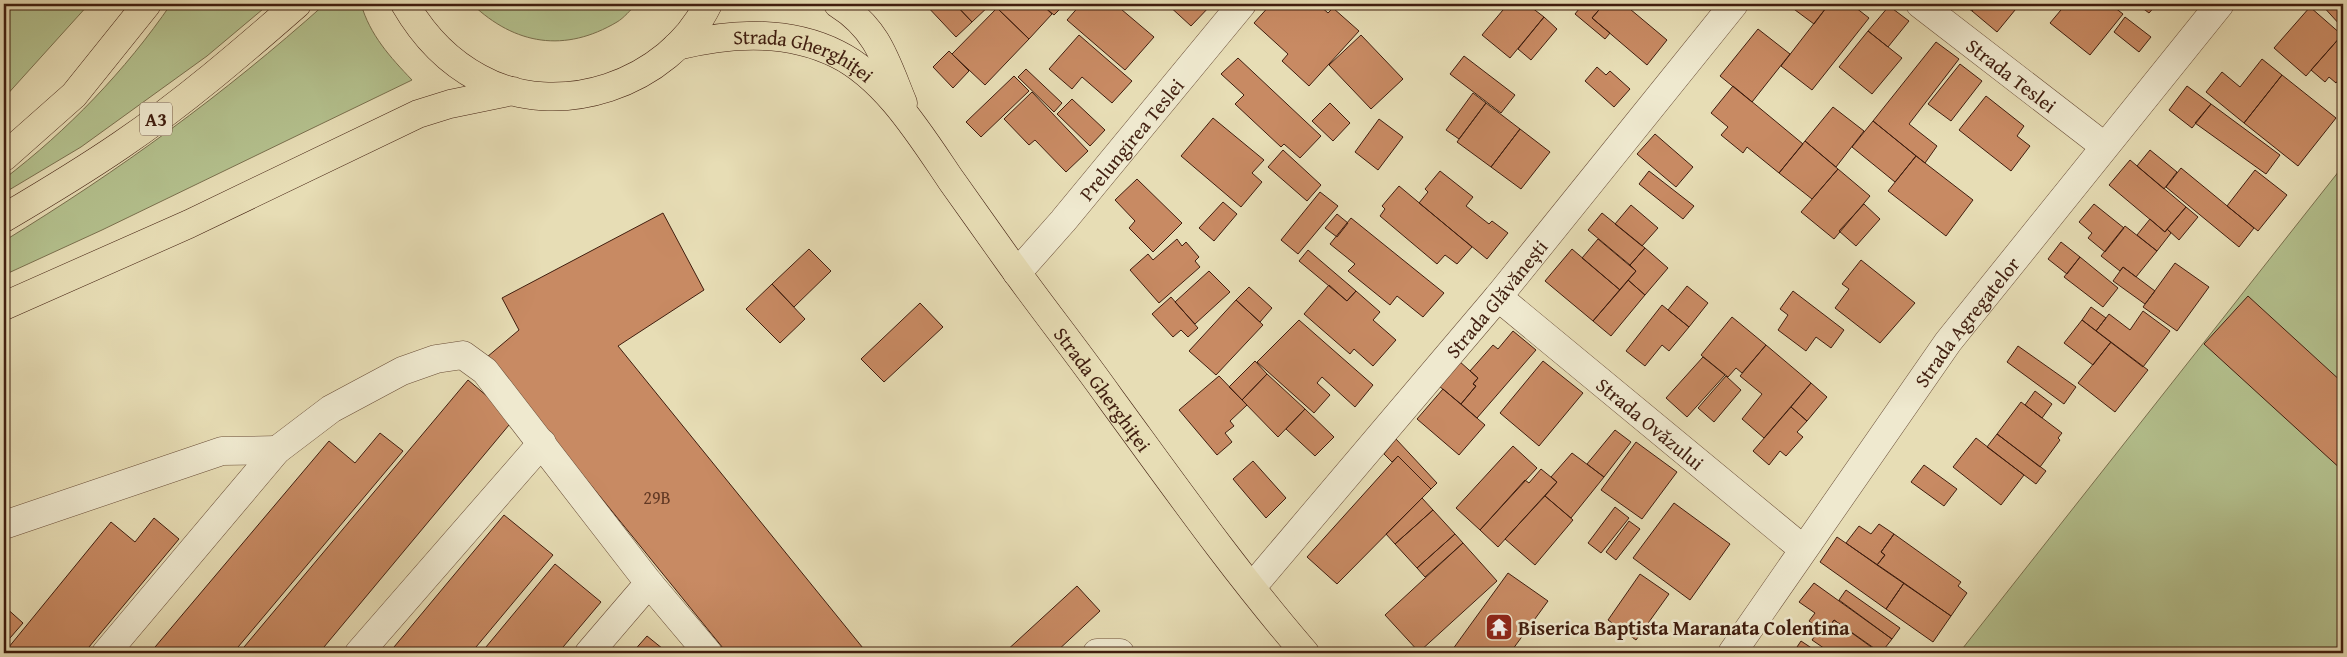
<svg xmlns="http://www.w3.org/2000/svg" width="2347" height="657" viewBox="0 0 2347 657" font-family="'Gentium Book Plus',serif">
<rect width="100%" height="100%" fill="#e7ddb5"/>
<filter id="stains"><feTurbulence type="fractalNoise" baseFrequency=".004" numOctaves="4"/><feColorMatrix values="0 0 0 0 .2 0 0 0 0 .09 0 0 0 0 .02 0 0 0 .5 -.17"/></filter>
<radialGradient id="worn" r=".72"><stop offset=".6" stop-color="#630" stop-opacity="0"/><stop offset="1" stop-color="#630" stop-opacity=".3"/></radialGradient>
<path fill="#b4c18e" stroke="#7a704e" d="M4,4H89L4,98Z
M171,4H269L207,56L81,147L4,193V179C68,130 125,71 171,4Z
M325,4H361C370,35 390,57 412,80L102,230L4,275V241C120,170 223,95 325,4Z
M472,4H637C630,10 624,18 617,22C565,53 515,45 472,4Z
M2343,166V653H1959Z"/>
<path fill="#c88a63" stroke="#401e0f" d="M925,4H955L972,22L956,37Z
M955,4H991L972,22Z
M1001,4H1041L1052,14L1029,39L997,8Z
M1041,4H1065L1054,15Z
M1081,4H1115L1154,37L1125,70L1067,20Z
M1167,4H1212L1191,26Z
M1271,4H1318L1328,13L1333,8L1359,31L1309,86L1282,61L1288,54L1254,23Z
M1508,4H1527L1544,17L1510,58L1482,35Z
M1583,4H1604L1592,18L1610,33L1605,39L1575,14Z
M1604,4H1624L1667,40L1647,65L1592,18Z
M1787,4H1829L1814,24Z
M1829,4H1851L1869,18L1812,90L1781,66Z
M1962,4H1977L1972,11Z
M1977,4H2020L1997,32L1972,11Z
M2066,4H2110L2123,14L2090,55L2050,23Z
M2137,4H2157L2149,13Z
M2321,4H2343V24L2341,26Z
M1889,6L1909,21L1888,47L1868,31Z
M2310,7L2342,35L2306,76L2274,48Z
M997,8L1029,39L985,85L952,54Z
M1544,17L1557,29L1531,60L1518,49Z
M2125,17L2151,37L2139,52L2114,32Z
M1758,29L1790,54L1752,102L1720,76Z
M1868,31L1902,58L1872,94L1839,67Z
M1079,35L1132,81L1112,103L1082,77L1072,89L1049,69Z
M1361,35L1403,79L1371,109L1329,65Z
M2342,35L2343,74L2336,83L2329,77L2325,82L2311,70Z
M1936,42L1959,59L1909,124L1937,146L1925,163L1873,121Z
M949,51L969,71L953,88L933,67Z
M1464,56L1515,95L1501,113L1450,74Z
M1238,58L1321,136L1300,158L1284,144L1281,147L1235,104L1244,95L1221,74Z
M2262,59L2282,75L2244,123L2206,92L2222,72L2240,87Z
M1960,64L1982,81L1951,121L1928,104Z
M1597,67L1606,75L1610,71L1630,89L1614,107L1585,81Z
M1026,69L1062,103L1054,112L1018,77Z
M2282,75L2336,118L2298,166L2244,123Z
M1014,76L1029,91L981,137L966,122Z
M1733,86L1803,144L1779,173L1747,147L1743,153L1721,135L1728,127L1711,113Z
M2187,86L2211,104L2192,128L2169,110Z
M1032,92L1088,151L1066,172L1035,140L1029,145L1004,119Z
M1473,93L1486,103L1459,139L1446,130Z
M1986,96L2024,126L2017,136L2030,146L2011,171L1959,130Z
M1072,99L1105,130L1090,146L1057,114Z
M1330,103L1350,123L1333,141L1312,121Z
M1486,103L1520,129L1491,167L1457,142Z
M2211,104L2280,155L2266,174L2195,123Z
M1833,107L1864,131L1836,167L1805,141Z
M1213,118L1264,160L1252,173L1262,182L1241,207L1181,156Z
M1379,119L1403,137L1378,170L1355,152Z
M1873,121L1916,156L1895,182L1852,147Z
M1520,129L1550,152L1521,189L1491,167Z
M1655,134L1693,167L1676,187L1637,154Z
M1805,141L1838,169L1812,199L1779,173Z
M1283,150L1321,185L1307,201L1268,167Z
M2150,150L2177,172L2164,189L2137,166Z
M1916,156L1973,200L1946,236L1888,191Z
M2130,160L2186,207L2165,232L2109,185Z
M2181,168L2254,228L2239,247L2166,187Z
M1838,169L1870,196L1834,239L1801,212Z
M2255,170L2287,195L2258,231L2227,206Z
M1440,171L1473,197L1466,206L1489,224L1492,221L1508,233L1487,259L1419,203L1428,192L1425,189Z
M1649,171L1694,206L1683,219L1639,184Z
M1137,179L1182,223L1153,252L1129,228L1135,221L1115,200Z
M1399,186L1472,247L1457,264L1445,255L1437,264L1380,216L1385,209L1382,206Z
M1320,192L1338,206L1298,254L1281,240Z
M1223,202L1237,214L1214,241L1199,228Z
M1864,204L1880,219L1856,246L1839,231Z
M2094,204L2124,228L2105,252L2088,238L2092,233L2079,222Z
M1631,205L1658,228L1642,246L1615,224Z
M2186,207L2198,217L2179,240L2167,229Z
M663,213L704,290L618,346L867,653H727L487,357L519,330L502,298Z
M1602,213L1645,248L1630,265L1588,230Z
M1337,214L1348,223L1337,237L1325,228Z
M1351,218L1444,293L1423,317L1397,296L1390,305L1348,271L1355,264L1330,244Z
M2150,219L2165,232L2167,229L2171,233L2157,251L2137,235Z
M2125,226L2157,251L2136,277L2123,267L2120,271L2101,256Z
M1177,239L1182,246L1186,242L1199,257L1195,261L1200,267L1159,303L1130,270L1148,254L1153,260Z
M1598,239L1636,271L1620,290L1582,258Z
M2061,242L2080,257L2067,274L2048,259Z
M1645,248L1668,268L1645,295L1628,280L1636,271L1630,265Z
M809,249L831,271L794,307L772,284Z
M1572,249L1620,290L1593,321L1545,281Z
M1308,250L1356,291L1347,301L1299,261Z
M2080,257L2118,288L2103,307L2064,277Z
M1861,260L1915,303L1880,343L1835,308L1849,289L1842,284Z
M2175,263L2209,287L2177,331L2143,307Z
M2123,267L2155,291L2145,304L2113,281Z
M1209,271L1230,292L1195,324L1175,302Z
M1628,280L1645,295L1611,336L1593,321Z
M772,284L805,319L780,343L746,309Z
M1329,285L1347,301L1356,291L1380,312L1373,320L1396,340L1373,366L1354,349L1350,354L1304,314Z
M1687,286L1708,303L1689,327L1668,310Z
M1249,287L1272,308L1260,322L1236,300Z
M1793,291L1844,330L1831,348L1816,337L1806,351L1778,330L1788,315L1780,309Z
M2248,296L2343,383V471L2204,344Z
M1171,297L1198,328L1188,337L1181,330L1173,337L1152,314Z
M1236,300L1263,325L1216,375L1189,351Z
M920,303L943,327L884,382L861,359Z
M1662,305L1689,327L1669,351L1662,345L1645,366L1626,351Z
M2091,307L2106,318L2096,331L2082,320Z
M2143,311L2170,331L2143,367L2096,331L2109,314L2130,330Z
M1732,317L1766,345L1742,373L1736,368L1728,377L1701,355Z
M1299,320L1373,385L1355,407L1322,377L1317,383L1330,395L1314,413L1257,362Z
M2082,320L2111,342L2093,365L2064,343Z
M1513,331L1536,350L1477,418L1461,404L1476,386L1473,384L1478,378L1470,371L1493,345L1498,349Z
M2111,342L2148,370L2115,412L2078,383Z
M1766,345L1811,383L1764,438L1742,419L1762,394L1740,376Z
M2018,346L2076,387L2064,404L2007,362Z
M1703,357L1725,375L1687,417L1666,398Z
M1255,361L1267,374L1242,400L1229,387Z
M1459,361L1478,378L1473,384L1476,386L1461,404L1439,386Z
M1543,361L1583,393L1539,446L1500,413Z
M1267,374L1305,409L1278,437L1242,400Z
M1219,376L1247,405L1230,421L1234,426L1225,433L1232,442L1217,455L1179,410Z
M1726,376L1741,390L1714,422L1698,408Z
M468,380L514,419L319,653H239Z
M1811,383L1827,397L1807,421L1791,407Z
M1443,389L1485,425L1459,455L1417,419Z
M2035,391L2052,404L2042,418L2025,405Z
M2021,402L2062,433L2058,438L2060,440L2040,467L1997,434Z
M1791,407L1807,421L1797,432L1803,437L1786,456L1780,451L1769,465L1753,451Z
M1305,409L1334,437L1315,456L1286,429Z
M1615,430L1631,442L1604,477L1587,464Z
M380,433L403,451L233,653H150L329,441L355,463Z
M1997,434L2046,471L2036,484L1987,447Z
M1976,438L2024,475L2001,505L1953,467Z
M1396,439L1437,483L1431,489L1398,456L1392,462L1384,454Z
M1636,442L1677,472L1642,519L1601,490Z
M1513,446L1537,468L1480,530L1456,508Z
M1572,453L1604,477L1571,518L1545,496L1557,482L1551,477Z
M1398,456L1431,489L1337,584L1307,557Z
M1253,461L1286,498L1266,518L1233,479Z
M1924,465L1957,489L1944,506L1911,482Z
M1541,469L1557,482L1498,547L1480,530L1525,480L1529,483Z
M1545,496L1573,520L1535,565L1505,539Z
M1422,498L1433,510L1395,544L1386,534Z
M1674,503L1730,544L1690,600L1633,558Z
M1615,507L1629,518L1601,553L1588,543Z
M1433,510L1455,534L1417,568L1395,544Z
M504,515L553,555L471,653H389Z
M154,518L179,539L84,653H4L111,522L135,542Z
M1629,521L1640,529L1616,560L1606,552Z
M1879,524L1894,534L1881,552L1885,555L1877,565L1846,543L1859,526L1871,534Z
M1455,534L1463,543L1425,577L1417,568Z
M1894,534L1961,582L1958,586L1967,593L1951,616L1877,565L1885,555L1881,552Z
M1837,537L1904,583L1886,609L1820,562Z
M1463,543L1497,581L1419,652L1385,615Z
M555,564L601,602L558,653H481Z
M1508,573L1548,601L1510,653H1450Z
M1640,574L1669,594L1636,640L1608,620Z
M1814,583L1892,639L1881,653L1834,620L1825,633L1809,621L1815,613L1799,602Z
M1904,583L1951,616L1933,642L1886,609Z
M1077,586L1100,611L1055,653H1004Z
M1846,590L1900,628L1892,639L1839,600Z
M4,606L23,623L4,645Z
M1834,620L1874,649L1871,653H1831L1812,640L1820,629L1825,633Z
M647,636L668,653H632Z
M1801,641L1819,653H1793Z"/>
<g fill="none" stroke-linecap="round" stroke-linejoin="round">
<g stroke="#6a4e38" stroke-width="29">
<g id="minor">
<path id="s1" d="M1920,4L2104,146"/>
<path id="s2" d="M1017,273L1063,221L1242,4"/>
<path id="s3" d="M1498,297L1803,549"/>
<path d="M4,525L222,451L277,450"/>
<path id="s4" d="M1252,587L1498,297L1734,4"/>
<path d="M106,653L277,450L331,409L402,371L436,359L463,355L485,371L649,583L708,653"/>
<path d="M359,653L542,443"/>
<path d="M589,653L649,583"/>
<path d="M1097,653H1120"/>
<path id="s5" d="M1732,653L1948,342L2220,4"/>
</g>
</g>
<g stroke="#401e0f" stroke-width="29">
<g id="major">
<path d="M838,4C878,29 886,62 903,103"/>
<path id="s6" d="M677,46C729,33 787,29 837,54C886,78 921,136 951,180C969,205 987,231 1005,256C1039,304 1076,350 1110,398C1173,484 1235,572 1305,653"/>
</g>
</g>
<g stroke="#401e0f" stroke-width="29">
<path id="highway" d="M405,4C423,35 447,61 479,78C558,122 669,84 708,4
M4,157L74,95L147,4
M4,218C43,195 83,171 121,145C183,103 241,53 297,4
M4,306L189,224L418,114L450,104L513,91"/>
</g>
<use href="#minor" stroke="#efe9cf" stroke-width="28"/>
<use href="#major" stroke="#e7ddb5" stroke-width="28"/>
<use href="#highway" stroke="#e7ddb5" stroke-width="28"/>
</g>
<defs>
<g id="temple-square" transform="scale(1.4375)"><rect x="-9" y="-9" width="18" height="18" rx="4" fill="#8f2418" stroke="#efe9cf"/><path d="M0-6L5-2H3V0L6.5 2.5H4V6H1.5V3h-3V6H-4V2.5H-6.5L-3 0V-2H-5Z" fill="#fff"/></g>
</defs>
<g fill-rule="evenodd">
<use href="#temple-square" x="1499" y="627"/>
</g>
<g text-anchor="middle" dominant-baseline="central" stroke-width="5" stroke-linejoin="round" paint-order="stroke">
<g font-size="18" fill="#623924">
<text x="657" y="497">29B</text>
</g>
<rect fill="#efe9cf" stroke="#745b49" stroke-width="1" x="140" y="102.5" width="32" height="33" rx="4"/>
<g font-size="19" font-weight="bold" fill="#401e0f">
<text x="156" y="119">A3</text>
</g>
<g font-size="20" fill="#401e0f" stroke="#efe9cf">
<text stroke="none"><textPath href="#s6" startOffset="131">Strada Gherghiței</textPath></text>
<text stroke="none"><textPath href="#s1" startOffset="116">Strada Teslei</textPath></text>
<text stroke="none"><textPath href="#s2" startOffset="176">Prelungirea Teslei</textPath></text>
<text stroke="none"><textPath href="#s4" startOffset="378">Strada Glăvănești</textPath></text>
<text stroke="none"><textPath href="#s5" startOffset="406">Strada Agregatelor</textPath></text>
<text stroke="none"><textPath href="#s6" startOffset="594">Strada Gherghiței</textPath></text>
<text stroke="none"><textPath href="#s3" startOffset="198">Strada Ovăzului</textPath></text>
</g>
<g font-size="20" font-weight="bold" fill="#401e0f" stroke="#efe9cf" text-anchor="start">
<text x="1518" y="627">Biserica Baptista Maranata Colentina</text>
</g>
</g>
<rect width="2347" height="657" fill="none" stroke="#e7ddb5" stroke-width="20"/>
<rect x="5" y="5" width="2337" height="647" fill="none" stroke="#401e0f" stroke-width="2.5"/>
<rect x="10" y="10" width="2327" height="637" fill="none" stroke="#401e0f"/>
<rect width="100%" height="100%" filter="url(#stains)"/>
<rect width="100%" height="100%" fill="url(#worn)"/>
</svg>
